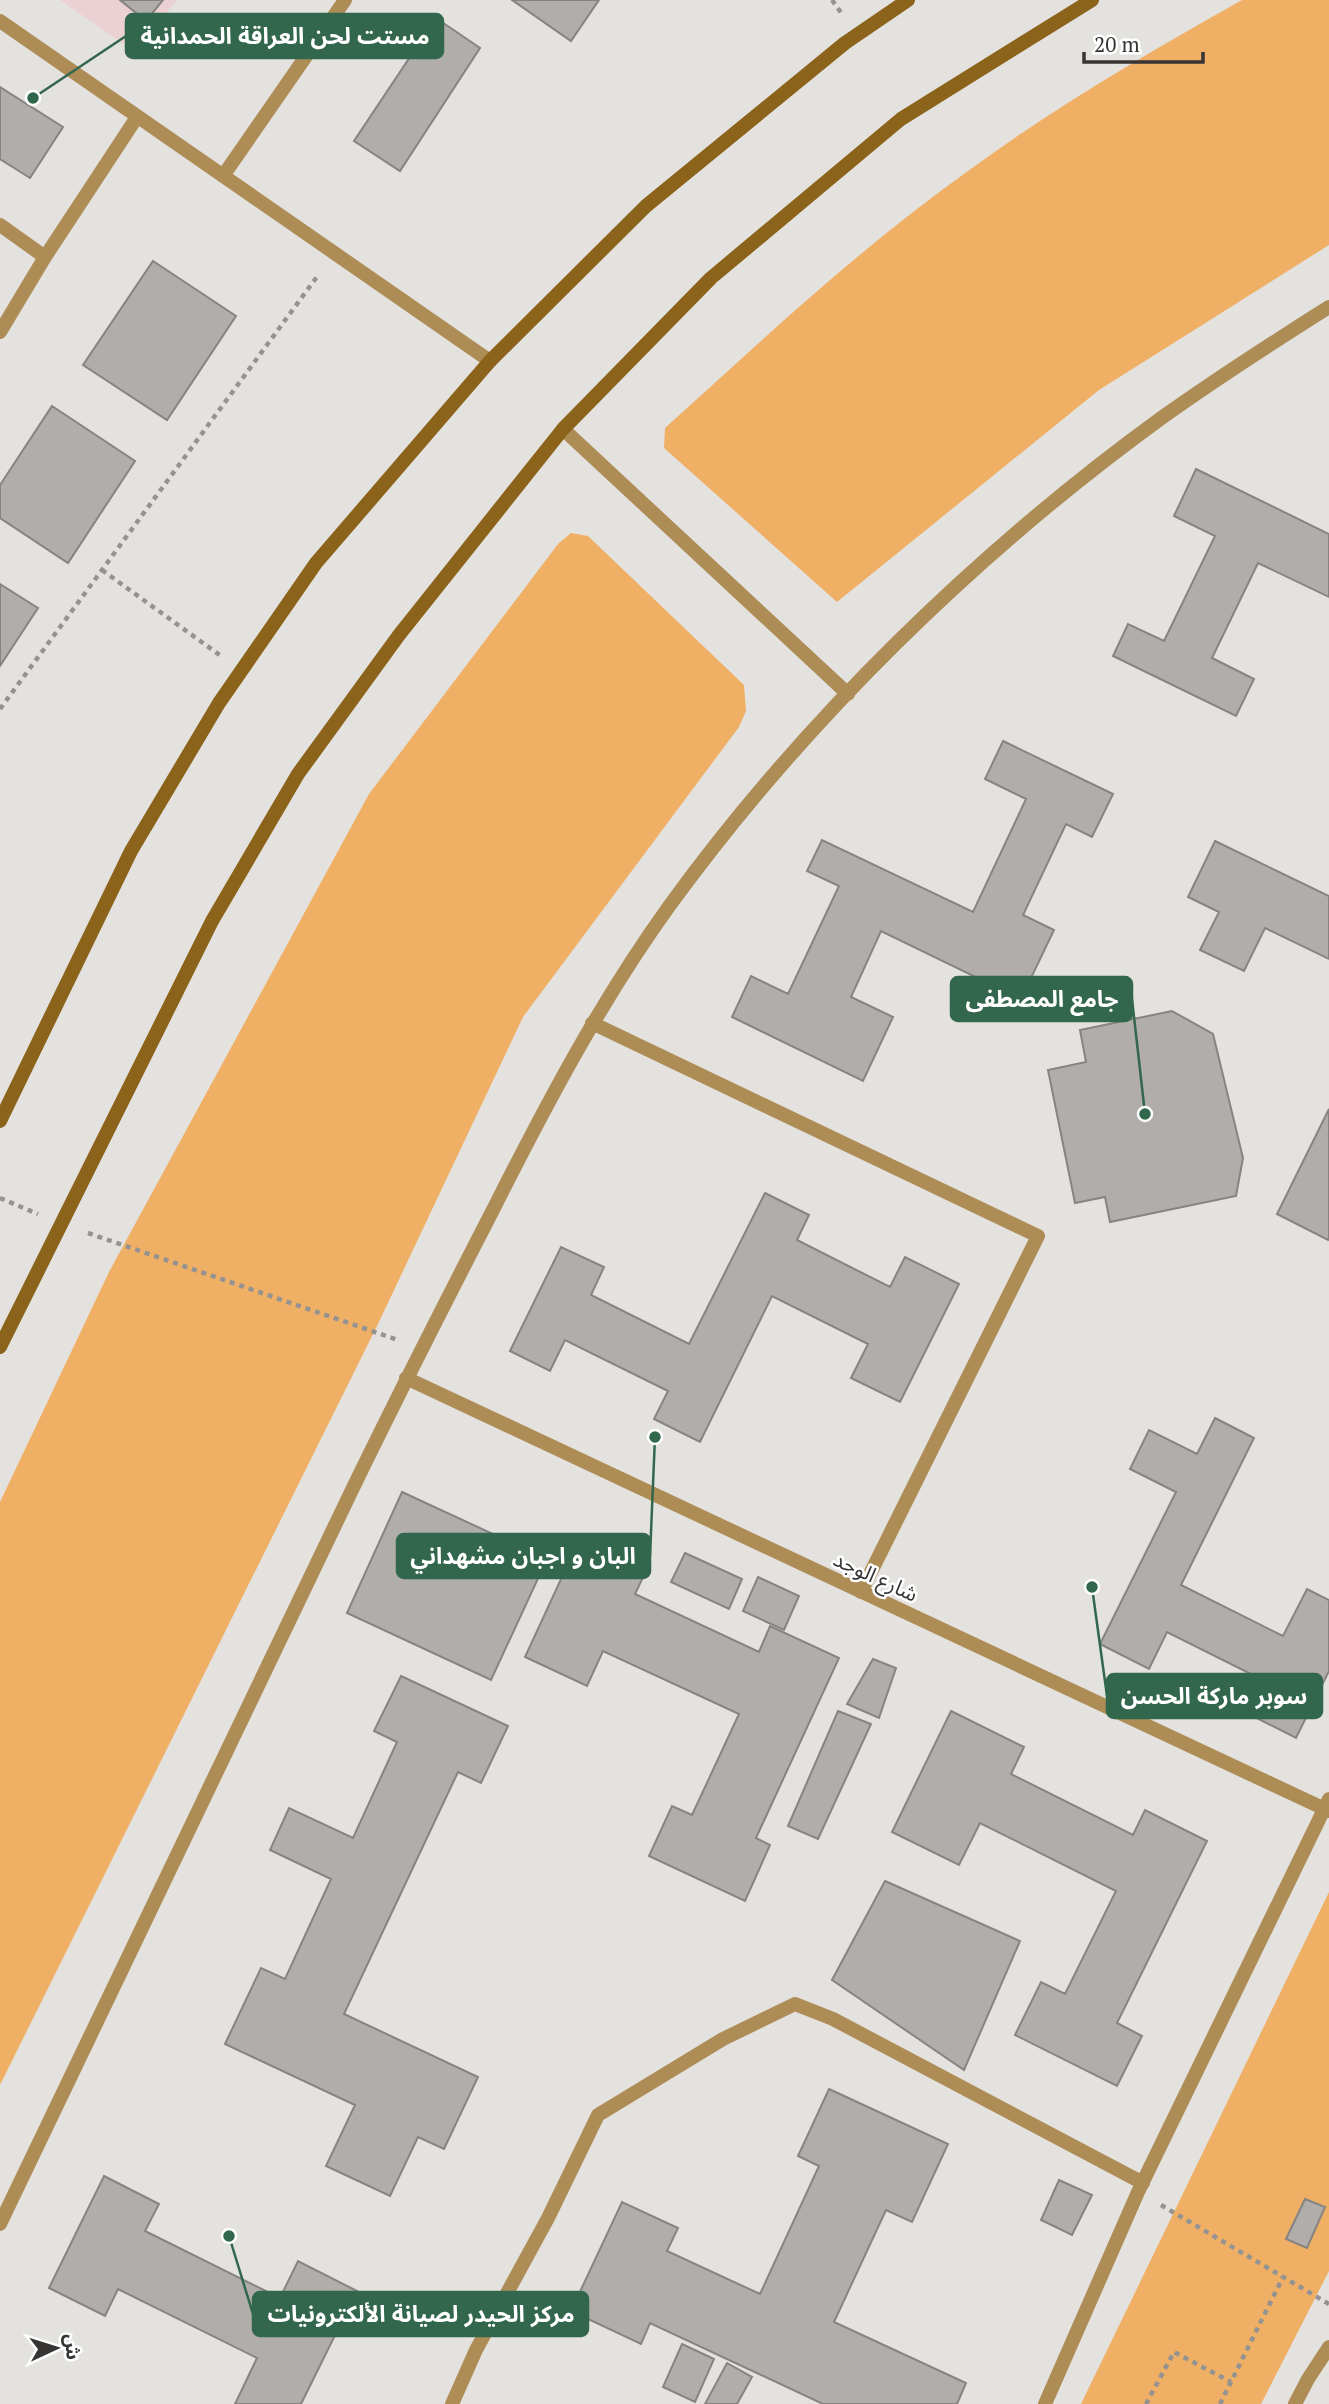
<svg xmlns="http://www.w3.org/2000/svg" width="1329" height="2404" viewBox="0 0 1329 2404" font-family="'PT Serif','Noto Sans Arabic',serif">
<rect width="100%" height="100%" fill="#e4e2df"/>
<path fill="#ebd1d4" d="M60,0H177L157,24L122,43Z"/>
<path fill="#efaf65" d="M1242,0H1329V245L1099,390L837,602L664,448L665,428C763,339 860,248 968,171C1055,107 1148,53 1242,0Z
M571,533L588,536L744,685L746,711L739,727L523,1017L378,1324L0,2085V1502L109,1272L369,794L558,544Z
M1329,1892V2271L1261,2404H1081Z"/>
<path fill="#b0adab" stroke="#868482" stroke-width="2" d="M120,0H163L146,21Z
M512,0H599L571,41Z
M436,18L480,48L400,171L354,141Z
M0,87L63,127L30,178L0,159Z
M153,261L236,316L167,420L83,365Z
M52,406L135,461L68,563L0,518V485Z
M1196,469L1329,534V597L1258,563L1212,658L1254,679L1236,716L1113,656L1128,624L1164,641L1215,536L1174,516Z
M0,584L38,608L0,666Z
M1003,741L1113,794L1092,837L1066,824L1023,915L1054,930L1021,999L881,931L851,997L893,1017L863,1081L732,1017L751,976L788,994L839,886L807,871L822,840L973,912L1026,799L985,779Z
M1215,841L1329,896V959L1265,928L1244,971L1200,950L1219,912L1188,897Z
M1172,1011L1213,1034L1243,1158L1236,1196L1110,1222L1105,1197L1075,1203L1048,1070L1086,1062L1080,1030Z
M1329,1109V1238L1328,1240L1277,1214Z
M765,1193L809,1215L797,1240L890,1287L905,1257L959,1284L900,1402L851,1378L868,1344L772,1296L700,1442L654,1419L668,1391L565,1340L550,1371L510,1351L561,1247L604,1267L591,1295L689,1344Z
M1215,1418L1254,1438L1181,1585L1283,1636L1307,1589L1329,1600V1671L1296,1738L1245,1712L1261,1679L1167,1632L1149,1669L1100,1644L1176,1492L1130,1469L1149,1430L1197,1454Z
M402,1492L547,1559L491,1680L347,1613Z
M579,1540L646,1571L635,1594L759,1652L770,1626L839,1658L756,1838L770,1845L745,1901L649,1856L672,1806L692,1815L739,1714L603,1651L587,1686L525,1657Z
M685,1553L742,1579L729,1609L671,1582Z
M758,1577L799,1596L784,1630L743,1611Z
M873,1659L896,1668L879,1718L847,1704Z
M401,1676L508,1726L481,1783L458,1772L344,2014L478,2077L444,2149L418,2137L390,2196L326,2166L355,2105L225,2044L261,1968L285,1979L331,1879L270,1850L289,1808L353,1838L397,1742L374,1731Z
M838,1711L871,1724L818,1839L788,1826Z
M951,1711L1024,1747L1011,1774L1133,1835L1145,1810L1207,1841L1117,2023L1142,2036L1117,2086L1015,2035L1041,1982L1065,1994L1116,1891L980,1823L959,1865L892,1832Z
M885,1881L1020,1941L964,2070L832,1980Z
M829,2089L948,2144L912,2222L886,2210L834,2322L966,2383L957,2404H823L650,2323L641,2344L571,2311L622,2202L678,2228L667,2251L760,2294L819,2166L798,2156Z
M104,2176L159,2204L145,2231L280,2298L298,2261L357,2291L301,2404H235L257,2358L118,2289L105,2316L49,2288Z
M1059,2180L1092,2195L1072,2235L1041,2220Z
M1305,2199L1325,2207L1307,2248L1286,2239Z
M682,2344L714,2359L695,2402L663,2387Z
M727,2363L752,2377L737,2404H705Z"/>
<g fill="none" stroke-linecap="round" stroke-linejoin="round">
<path stroke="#949391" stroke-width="4.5" stroke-dasharray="5 5" stroke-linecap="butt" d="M832,0L842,14
M102,570L221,656
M0,709L319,274
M0,1198L38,1214
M88,1233L398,1340
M1161,2205L1329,2304
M1146,2404L1174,2352L1231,2382
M1220,2404L1283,2277"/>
<path stroke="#ae8c56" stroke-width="14" d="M0,21L490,361
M223,176L345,0
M0,225L45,257
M0,332L45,257L137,117
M592,1023L1038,1236L861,1592
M406,1378L1329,1811
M452,2404L476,2350L548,2218L598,2115L723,2039L795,2004L833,2019L1143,2183
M1045,2404L1138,2192L1329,1799
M1295,2404L1308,2379L1329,2347"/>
<path stroke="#ae8c56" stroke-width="14" d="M563,429L848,694
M0,2224C117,1980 234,1736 351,1492C398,1395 447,1299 496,1204C548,1101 602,999 670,905C804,721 976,553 1160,419C1215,380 1272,343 1329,307"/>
<path stroke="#8b631a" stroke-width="14" d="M0,1121L131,851L219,703L316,563L490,361L646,206L845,43L908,0
M0,1347L212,921L298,774L399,635L563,429L711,278L901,119L1092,0"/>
</g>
<g text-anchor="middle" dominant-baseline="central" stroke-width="5" stroke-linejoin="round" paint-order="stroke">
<g font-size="21" fill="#363534" stroke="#fff">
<text transform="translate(876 1576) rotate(25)">شارع الوجد</text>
</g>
</g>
<path fill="none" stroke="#32674d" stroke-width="2.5" d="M33 98L126 36M1145 1114L1132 999M655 1437L650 1556M1092 1587L1107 1696M229 2236L253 2314"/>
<g fill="#32674d" stroke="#fff" stroke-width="2.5">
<circle cx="33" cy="98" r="7"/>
<circle cx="1145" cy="1114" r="7"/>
<circle cx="655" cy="1437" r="7"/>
<circle cx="1092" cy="1587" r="7"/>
<circle cx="229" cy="2236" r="7"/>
</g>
<g fill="#32674d" stroke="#32674d" stroke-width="2.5">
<rect x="126" y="14" width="317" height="44" rx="7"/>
<rect x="951" y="977" width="181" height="44" rx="7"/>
<rect x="397" y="1534" width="253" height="44" rx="7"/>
<rect x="1107" y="1674" width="215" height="44" rx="7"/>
<rect x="253" y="2292" width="335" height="44" rx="7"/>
</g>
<g font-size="23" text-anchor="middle" font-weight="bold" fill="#fff">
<text x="285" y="44">مستت لحن العراقة الحمدانية</text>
<text x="1042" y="1007">جامع المصطفى</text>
<text x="523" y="1564">البان و اجبان مشهداني</text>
<text x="1214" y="1704">سوبر ماركة الحسن</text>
<text x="421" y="2322">مركز الحيدر لصيانة الألكترونيات</text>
</g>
<g transform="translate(56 2348) rotate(86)" stroke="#ffffff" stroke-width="5" paint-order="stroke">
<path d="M0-5L12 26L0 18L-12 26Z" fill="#363534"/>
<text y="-10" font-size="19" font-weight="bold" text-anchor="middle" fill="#363534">ش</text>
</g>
<path d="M1084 52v10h119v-10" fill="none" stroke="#363534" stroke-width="3.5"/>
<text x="1094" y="52" font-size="21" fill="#363534" stroke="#ffffff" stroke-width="5" paint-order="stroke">20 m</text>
</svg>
